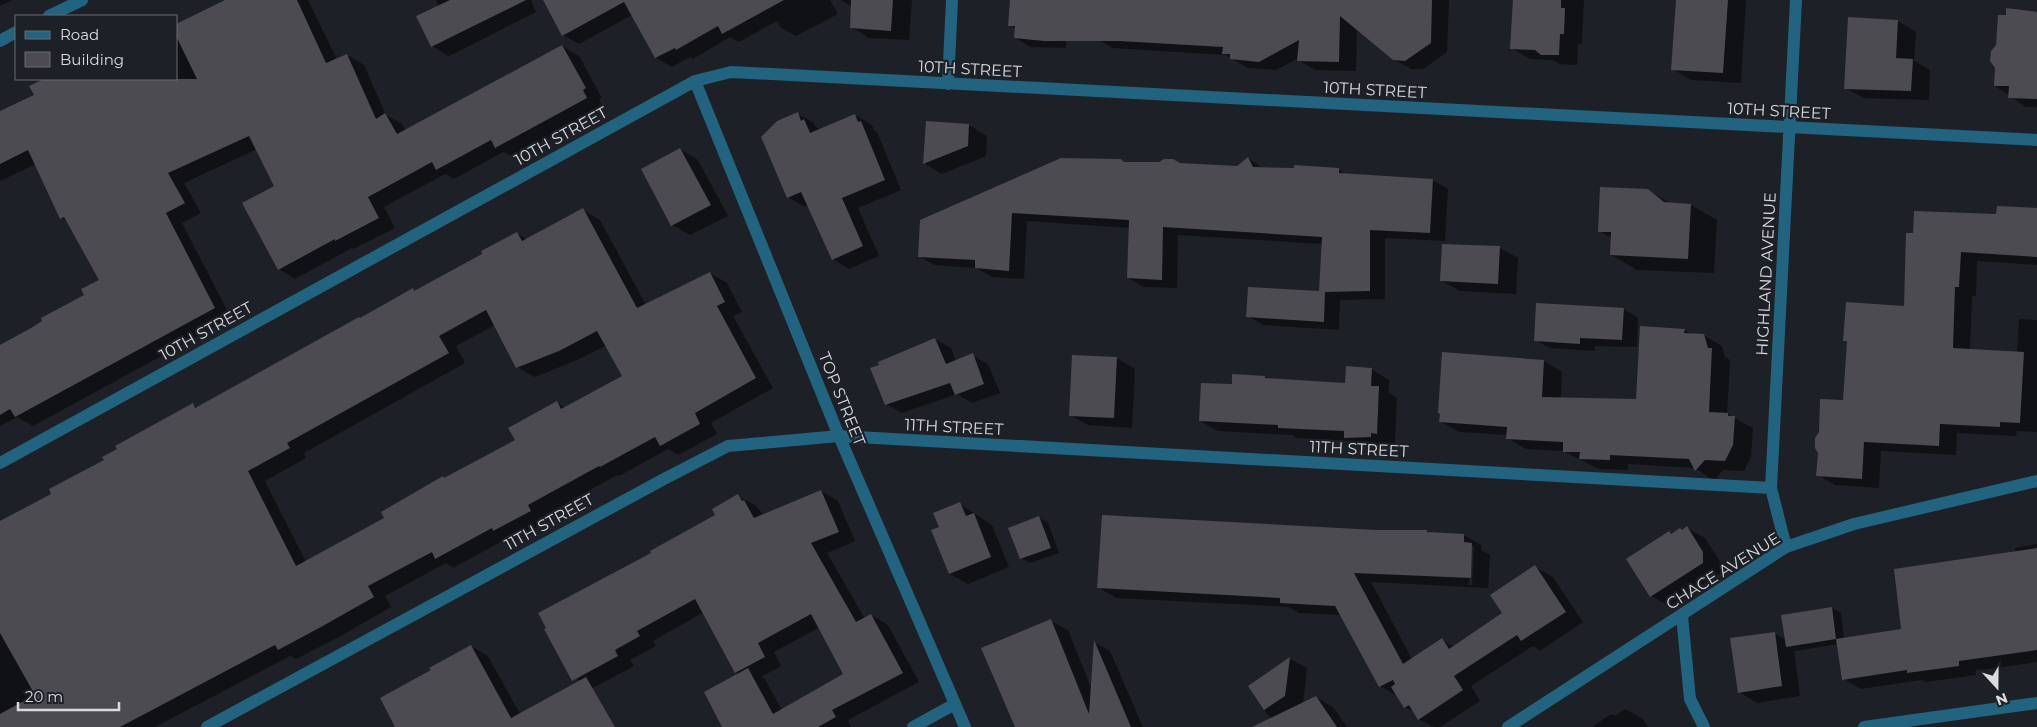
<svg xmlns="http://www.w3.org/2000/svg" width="2037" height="727" viewBox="0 0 2037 727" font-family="Montserrat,sans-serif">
<rect width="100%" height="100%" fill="#1d2026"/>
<path fill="#0007" fill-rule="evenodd" d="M0,0H13L0,6Z
M228,0H308L337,60L347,55L364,65L386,115L402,124L406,131L562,46L579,56L602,98L599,100L603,108L513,157L503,152L454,179L445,174L384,207L395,228L353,249L352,248L295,279L279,269L276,186L257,149L184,183L201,213L182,223L231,318L33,426L17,417L0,426V346L86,296L100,280L68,222L61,218L36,164L0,181V113L35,96L31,87L47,79H176V25Z
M436,0H531L536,12L449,56L432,46L439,7Z
M551,0H830L838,14L796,36L780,27L777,21L739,42L730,37L693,59L690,57L672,67L656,58L632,15L579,44L563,35Z
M841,0H912L909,40L869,38L851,27L852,7Z
M1011,0H1066V48L1031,47L1015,38L1016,29L1009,25Z
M1099,0H1449L1447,52L1423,69H1411L1393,59L1357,28L1356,71L1315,70L1297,59L1276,70L1248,68L1226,55L1113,48L1097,39Z
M1514,0H1584L1582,44H1578L1577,65L1560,64L1553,60L1530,59L1511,48Z
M1677,0H1746L1741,83L1691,80L1673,69Z
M2037,13V107H2026L1995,86Z
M1849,19L1898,21L1916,32L1914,61L1930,70L1929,100L1864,98L1845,88Z
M798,114L814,123L816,127L820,130L855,115L872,125L874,130L877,132L901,190L858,208L879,256L849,269L833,259L808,205L805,207L788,197Z
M927,123L969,125L987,136L986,156L942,174L925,164Z
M680,149L698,160L728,216L690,235L672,225Z
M1248,158L1264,169L1339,170L1348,175L1432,180L1448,189L1445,241L1385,238V299L1340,300L1339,330L1263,325L1248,316L1320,292L1323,244L1178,235L1177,288L1144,287L1128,278L1130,228L1027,221L1024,279L992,277L976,268L934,265L919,256L1121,160L1127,164L1237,167Z
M1648,190L1672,204L1691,205L1717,220L1714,273L1637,270L1611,255L1612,238L1599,231Z
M583,210L600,220L646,305L710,273L727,283L742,312L733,316L773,388L711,423L717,434L678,455L668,449L619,476L617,475L545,515L548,521L512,541L508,538L453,568L446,563L385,596L391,607L339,637L296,659L290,656L155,727H0V523L53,494L193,405L198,408L413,290L416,291L484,254L517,233L528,240ZM495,325L517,367L535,377L577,360L607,345L623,376L566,408L557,403L517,440L445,479L386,519L306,562L265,481L306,458L304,453L465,363L456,346Z
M2037,210V265L1977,261L1976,296H1972L1970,350L2017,353L2019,319L2037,320V432L2017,431L2016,436L1957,433L1956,455L1881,451L1879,488L1835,485L1818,475L1844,401L1848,342L1845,340L1905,307L1914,234L1997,216Z
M1500,248L1518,258L1516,294L1460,291L1442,281Z
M1624,309L1638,318L1637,347L1595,346V351L1550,348L1535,340Z
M1684,330L1693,335H1703L1722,346L1725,357L1730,360L1727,414L1753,428L1751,456L1744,471L1723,470L1714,481L1695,468L1628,464V470L1599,469L1563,451L1526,449L1507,438L1508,435L1459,432L1441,422L1443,354L1544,361L1562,372L1561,398L1638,400Z
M935,339L951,348L956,361L972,355L988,364L1000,393L972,403L957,394L902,413L886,404Z
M1117,358L1135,369L1132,428L1088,425L1070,415Z
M1371,369L1389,380V393L1397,398L1395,443H1389V447H1363L1351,441L1297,438L1292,435L1218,431L1200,421L1233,386L1234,375L1265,377L1270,380L1346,384Z
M821,491L838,501L855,541L827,553L865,619L871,615L888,625L919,682L848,720L851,727H724L739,674L736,672L704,612L653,641L656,646L630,660L634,666L593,688L570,675L653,554L717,516L738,496L755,505L764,515ZM820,627L845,675L782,710L765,679L761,677L781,666L774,652Z
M960,504L992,525L1009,567L968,584L950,574L933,531L941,528Z
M1038,517L1048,523L1059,553L1030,563L1021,558Z
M1687,528L1705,538L1721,563V573L1669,606L1651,596L1669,532L1672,534L1680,529L1683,531Z
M1376,531H1427L1430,533L1464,535L1481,545V550L1490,555L1488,588L1371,582L1412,659L1442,640L1454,647L1504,614L1535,567L1553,577L1583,622L1540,651L1533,646L1471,686L1480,701L1440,727H1434L1419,719L1415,712L1405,707L1398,696L1380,686L1341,615L1299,613L1289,607L1116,598L1098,587ZM1471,546H1474L1472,585H1469Z
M2037,544V662L1975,671L1976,675L1926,682L1921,680L1861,689L1844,679L1838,644L1796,651L1794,650L1800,696L1757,703L1739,692L1774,633L1786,640L1832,608L1841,613L1844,639L1902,630L2015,552V548Z
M1051,621L1068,630L1092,690L1095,643L1110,651L1143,727H1016Z
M471,646L488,656L520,714L561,727H397L432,671Z
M1290,659L1307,668L1303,704L1316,697L1334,708L1347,727H1262L1272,721L1249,687Z
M1625,709L1643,719L1648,727H1592L1611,714L1615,716Z"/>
<path fill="#4c4b52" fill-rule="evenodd" d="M225,0H297L326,63L347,54L376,119L385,113L397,134L562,45L586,88L583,90L587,98L495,148L491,140L436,170L432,162L368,197L379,218L335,241V239L278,270L242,203L274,186L249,136L168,173L185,203L166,213L215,308L15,417L10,409L0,415V345L31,328L42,321L41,318L84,295L81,289L99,280L64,217L60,219L28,150L0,164V111L34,95L29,86L44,79H197L176,36V24Z
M450,0H526L431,47L416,16Z
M543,0H784L722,34L718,26L676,50L675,48L655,58L624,2L562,36Z
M851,0H893L891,31L850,28Z
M1010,0H1432L1431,43L1405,61L1393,60L1340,16L1339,62L1297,61L1299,40L1259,62L1230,59V54H1222L1223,47L1119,41H1044L1014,38L1015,26H1008Z
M1513,0H1561V8H1565L1564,34H1560L1559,55H1541L1535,50L1510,49Z
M1676,0H1728L1723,73L1671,70Z
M2006,8L2037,12V99L2008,98L2009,86H1994L1995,68L1990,61L1991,51L1996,45L1998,15H2006Z
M1848,17L1898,20L1896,58L1913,59L1911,91L1844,89Z
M798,112L801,121L804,119L810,133L855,114L858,122L861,121L885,180L842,198L863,246L832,260L801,192L787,198L761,137L777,121Z
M926,121L969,124L968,146L923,164Z
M680,148L711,205L671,226L641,169Z
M1248,157L1253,167L1294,168V165L1339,168V173L1433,179L1430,233L1370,230V291L1325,292L1324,322L1246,317L1248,287L1319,291L1322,237L1163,227L1162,280L1127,278L1129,220L1012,213L1009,271L975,268V260L918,257L920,220L1061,158L1121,159L1124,162H1159L1164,159H1173L1180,163L1237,166Z
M1600,187L1648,189L1664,202L1691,204L1688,259L1610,255L1611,232H1598Z
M1997,206L2037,208V257L1961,252L1959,287H1955L1953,348L2024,352L2020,423L2000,422V427L1940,424L1939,446L1864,442L1862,479L1816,476L1818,453L1815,448V438L1819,432L1820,399L1843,400L1847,341H1843L1846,302L1904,306L1906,233H1913L1914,211L1996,214Z
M583,208L637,308L710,272L725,302L717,306L756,378L695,413L700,424L660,446L655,437L600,467L599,466L528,505L531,511L493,531L492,528L435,559L432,552L368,586L374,597L321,627L278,650L275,645L120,727H0V714L35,695L0,633V521L51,494L49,489L104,460L102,457L117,449L115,446L193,403L195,408L359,317L360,318L413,288L414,291L482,254L481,251L517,232L522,241ZM486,310L516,368L559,351L597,331L622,376L561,409L557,401L508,428L515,440L444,478L443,476L381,512L384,518L296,566L248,471L290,448L287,443L449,353L439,336Z
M1442,244L1500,246L1498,284L1440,281Z
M1536,303L1624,308L1622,340L1580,338V344L1534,341Z
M1640,326L1685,329L1684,333L1704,334L1708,348H1712L1709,412L1728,413V416H1735L1733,445L1725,461L1705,460L1695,471L1689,459L1610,455V460L1579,459L1580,452H1563V442L1506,439L1507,427L1439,422L1440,414L1438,413L1442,352L1544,360L1542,397L1636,399Z
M935,338L946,364L973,353L984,384L955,395L950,383L885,405L870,368L879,365L878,362Z
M1072,355L1117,357L1114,418L1069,416Z
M1346,366L1372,368L1371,386H1379L1377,434L1371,433V437L1344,438V431L1278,428V425L1199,421L1201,383L1232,384V374L1265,376V378L1345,383Z
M821,490L839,532L811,543L856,622L871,614L903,673L832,710L836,717L818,727H722L704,692L748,668L773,714L843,674L811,614L758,643L765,657L735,673L695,599L637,631L640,636L615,650L618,656L572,681L544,629L546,628L538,613L651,553L650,551L715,515L712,509L738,494L742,501L744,500L754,518Z
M960,502L966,516L974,513L991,557L949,574L931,530L939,527L933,513Z
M1102,515L1376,530H1427V532L1464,534V542L1472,543L1471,578L1354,573L1403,664L1442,638L1449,649L1502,613L1490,595L1535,565L1566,612L1521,641L1517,635L1454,676L1463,690L1418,720L1409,705L1404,708L1391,687L1395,684L1393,680L1379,687L1335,606L1280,603V598L1097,588Z
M1039,516L1051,548L1020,559L1008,528Z
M1687,526L1703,552V563L1650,597L1626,559L1669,531L1671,534L1680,528L1682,530Z
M2037,548V650L1959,661V666L1907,673V670L1842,680L1836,639L1901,629L1894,569Z
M1832,607L1836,639L1786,647L1781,615Z
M1051,619L1089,714L1094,640L1131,727H1015L981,648Z
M1775,632L1782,686L1738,693L1730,638Z
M471,645L511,718L586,677L615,727H395L380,698L431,670L429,668Z
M1290,657L1285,696L1264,710L1248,686Z
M1316,696L1337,727H1252Z"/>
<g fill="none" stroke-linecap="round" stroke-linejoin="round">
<path stroke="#22647f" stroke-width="12" d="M49,16L82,0
M0,41L16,32
M695,81L839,436L965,727
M948,84L952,0
M0,463L695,81L731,72L2037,140
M1786,547L1771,488L1796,0
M1682,616L1690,699L1704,727
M207,727L664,479L728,446L839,436L1771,488
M913,727L955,704
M1508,727L1786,547L1854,524L2037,481
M1864,727L2037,703"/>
</g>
<g text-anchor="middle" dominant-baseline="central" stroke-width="4.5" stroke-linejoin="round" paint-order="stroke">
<g font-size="16" fill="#d9dbdf" stroke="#1d2026">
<text transform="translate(970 69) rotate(3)">10TH STREET</text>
<text transform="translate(1375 90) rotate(3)">10TH STREET</text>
<text transform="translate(1779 111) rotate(3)">10TH STREET</text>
<text transform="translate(561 136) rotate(-29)">10TH STREET</text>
<text transform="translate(1766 274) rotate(-87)">HIGHLAND AVENUE</text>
<text transform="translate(206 331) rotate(-29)">10TH STREET</text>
<text transform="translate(842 399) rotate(68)">TOP STREET</text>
<text transform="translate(954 427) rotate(3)">11TH STREET</text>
<text transform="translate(1359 449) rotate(3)">11TH STREET</text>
<text transform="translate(549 522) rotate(-29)">11TH STREET</text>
<text transform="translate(1723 571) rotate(-32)">CHACE AVENUE</text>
</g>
</g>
<rect x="15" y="15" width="162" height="65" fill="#1d2026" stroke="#686b70"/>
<rect x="25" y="31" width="25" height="8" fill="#22647f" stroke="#686b70"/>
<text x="60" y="40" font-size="15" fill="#d9dbdf">Road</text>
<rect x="25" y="52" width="25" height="15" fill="#4c4b52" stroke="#686b70"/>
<text x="60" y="65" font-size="15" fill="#d9dbdf">Building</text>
<g transform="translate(1997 687) rotate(159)" stroke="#1d2026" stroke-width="4" paint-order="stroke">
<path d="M0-4L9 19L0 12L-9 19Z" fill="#d9dbdf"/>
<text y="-8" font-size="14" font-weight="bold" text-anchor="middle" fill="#d9dbdf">N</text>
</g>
<path d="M18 702v8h101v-8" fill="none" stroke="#d9dbdf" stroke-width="2.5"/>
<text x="25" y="702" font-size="15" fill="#d9dbdf" stroke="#1d2026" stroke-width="4" paint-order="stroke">20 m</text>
</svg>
